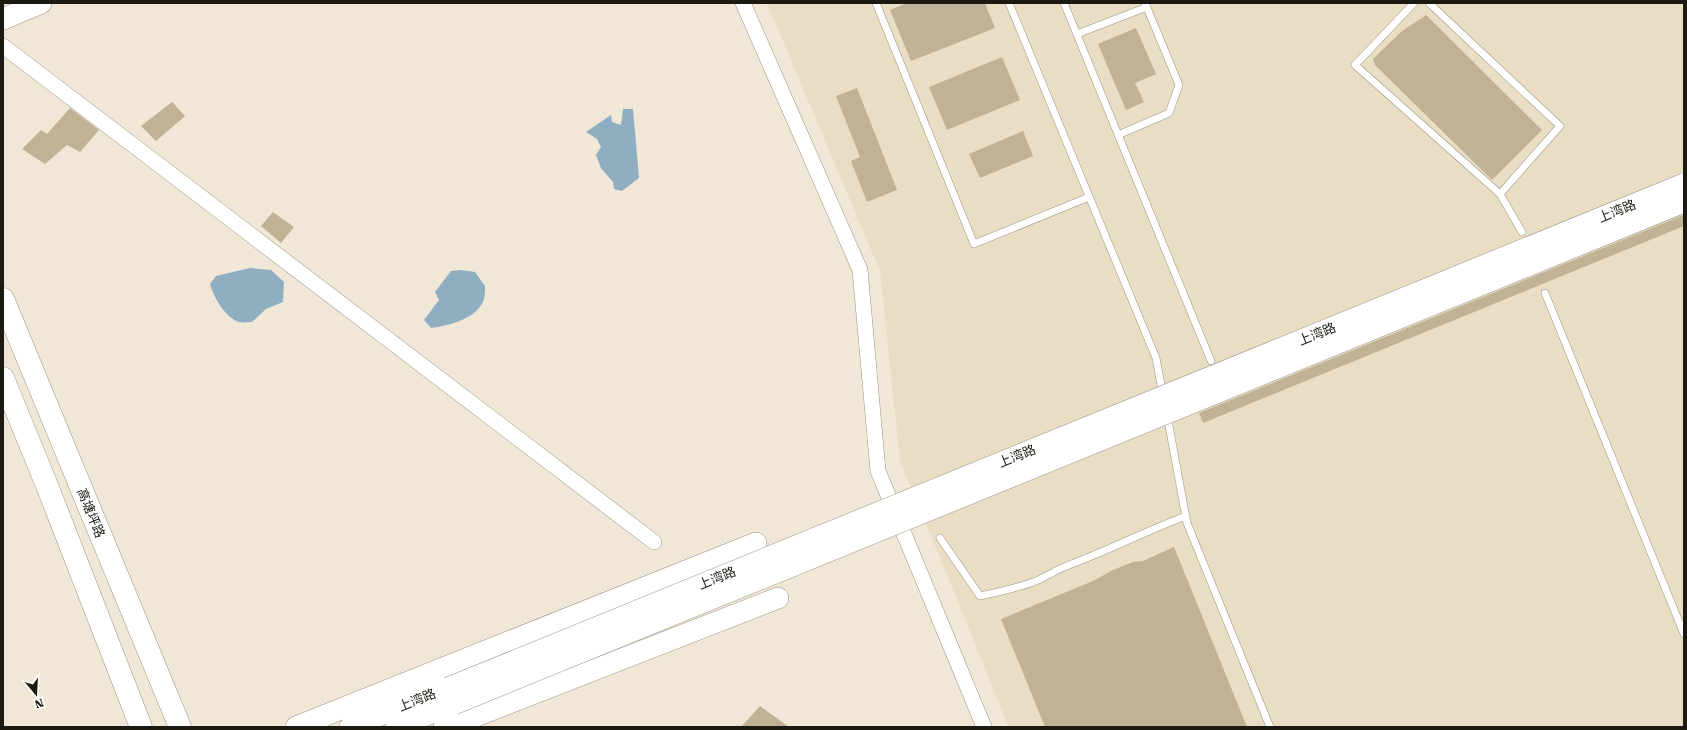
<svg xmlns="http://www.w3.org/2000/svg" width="1687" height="730" viewBox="0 0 1687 730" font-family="'Roboto Serif','Noto Sans SC',serif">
<rect width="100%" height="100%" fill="#f0e7d6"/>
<path fill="#e9ddc4" d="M767,3H1684V727H1009L900,460L880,271Z"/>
<path fill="#8faec2" d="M623,109H633L639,178L622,191L614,189L613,182L601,168L596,155L601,147L597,139L586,132L611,115L612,122L621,125Z
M250,268L271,270L284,282L283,302L266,309L252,322C249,322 243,323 239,322C225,317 214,298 210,284L216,276Z
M461,270L475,272L485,286C485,290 485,295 484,299C479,318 448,326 431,328L424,320L439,300L435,292L451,271Z"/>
<path fill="#c0b294" d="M907,3H985L995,28L911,61L890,10Z
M1426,15L1542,130L1492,180L1375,65L1373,59L1402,31Z
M1136,28L1156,74L1135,83L1144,102L1126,110L1098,44Z
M1002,57L1020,100L947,130L929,87Z
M857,88L897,190L867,202L851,161L860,157L836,96Z
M172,102L185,116L156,141L141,126Z
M70,108L99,130L80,152L67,145L45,164L22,149L41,130L47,134Z
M1023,131L1033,156L980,178L969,154Z
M273,212L294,227L281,243L261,226Z
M1684,215V226L1203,423L1199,413Z
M1174,547L1247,727H1045L1001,619L1093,581L1113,570L1133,562L1143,561Z
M760,706L789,727H741Z"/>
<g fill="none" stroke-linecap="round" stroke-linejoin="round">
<g stroke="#9a9282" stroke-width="8">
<path id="lane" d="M876,3L974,244L1089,197
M1009,3L1156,358L1163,395
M1064,3L1211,361
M1414,3L1355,65L1500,194L1522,232
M1429,3L1560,126L1500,194
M1077,34L1147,7
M1118,135L1169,113L1179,85L1145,3
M1545,293L1684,634
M1167,415L1187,523L1270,727
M940,538L980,596C999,592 1018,588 1036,581C1047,576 1058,569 1069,565C1109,550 1146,531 1186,516"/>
</g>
<g stroke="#9a9282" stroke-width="16">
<path id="street" d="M743,3L860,270L878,471L984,727
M3,46L654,542"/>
</g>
<g stroke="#9a9282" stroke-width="22">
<path id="secondary" d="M3,19L41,3
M296,727L756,543
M350,727L448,688
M396,727L454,704
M444,727L481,714L778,598"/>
</g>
<g stroke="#9a9282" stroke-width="23">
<path id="primary" d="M3,299L180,727
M3,378L48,488L141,727"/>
</g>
<use href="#lane" stroke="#fff" stroke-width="7"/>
<use href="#street" stroke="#fff" stroke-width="15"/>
<use href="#secondary" stroke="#fff" stroke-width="21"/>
<use href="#primary" stroke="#fff" stroke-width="22"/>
<g stroke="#9a9282" stroke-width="22" stroke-linecap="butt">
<path id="secondary-bridge" d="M448,688L1684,184
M454,704L1684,202"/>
</g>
<use href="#secondary-bridge" stroke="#fff" stroke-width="21"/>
</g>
<g text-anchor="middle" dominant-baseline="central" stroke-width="3.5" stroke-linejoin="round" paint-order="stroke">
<g font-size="13" fill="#1c1913" stroke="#fff">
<text transform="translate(1617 211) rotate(-22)">上湾路</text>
<text transform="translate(1317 334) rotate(-22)">上湾路</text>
<text transform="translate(1017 456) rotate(-22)">上湾路</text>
<text transform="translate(91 513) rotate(68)">高塘坪路</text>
<text transform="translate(717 578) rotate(-22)">上湾路</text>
<text transform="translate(417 700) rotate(-22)">上湾路</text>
</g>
</g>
<rect width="1687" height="730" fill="none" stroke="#1c1913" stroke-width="8"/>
<g transform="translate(36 694) rotate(162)" stroke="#ffffff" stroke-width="3" paint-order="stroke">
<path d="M0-3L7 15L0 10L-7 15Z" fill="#1c1913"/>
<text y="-6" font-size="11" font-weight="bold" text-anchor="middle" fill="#1c1913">N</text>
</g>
</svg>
